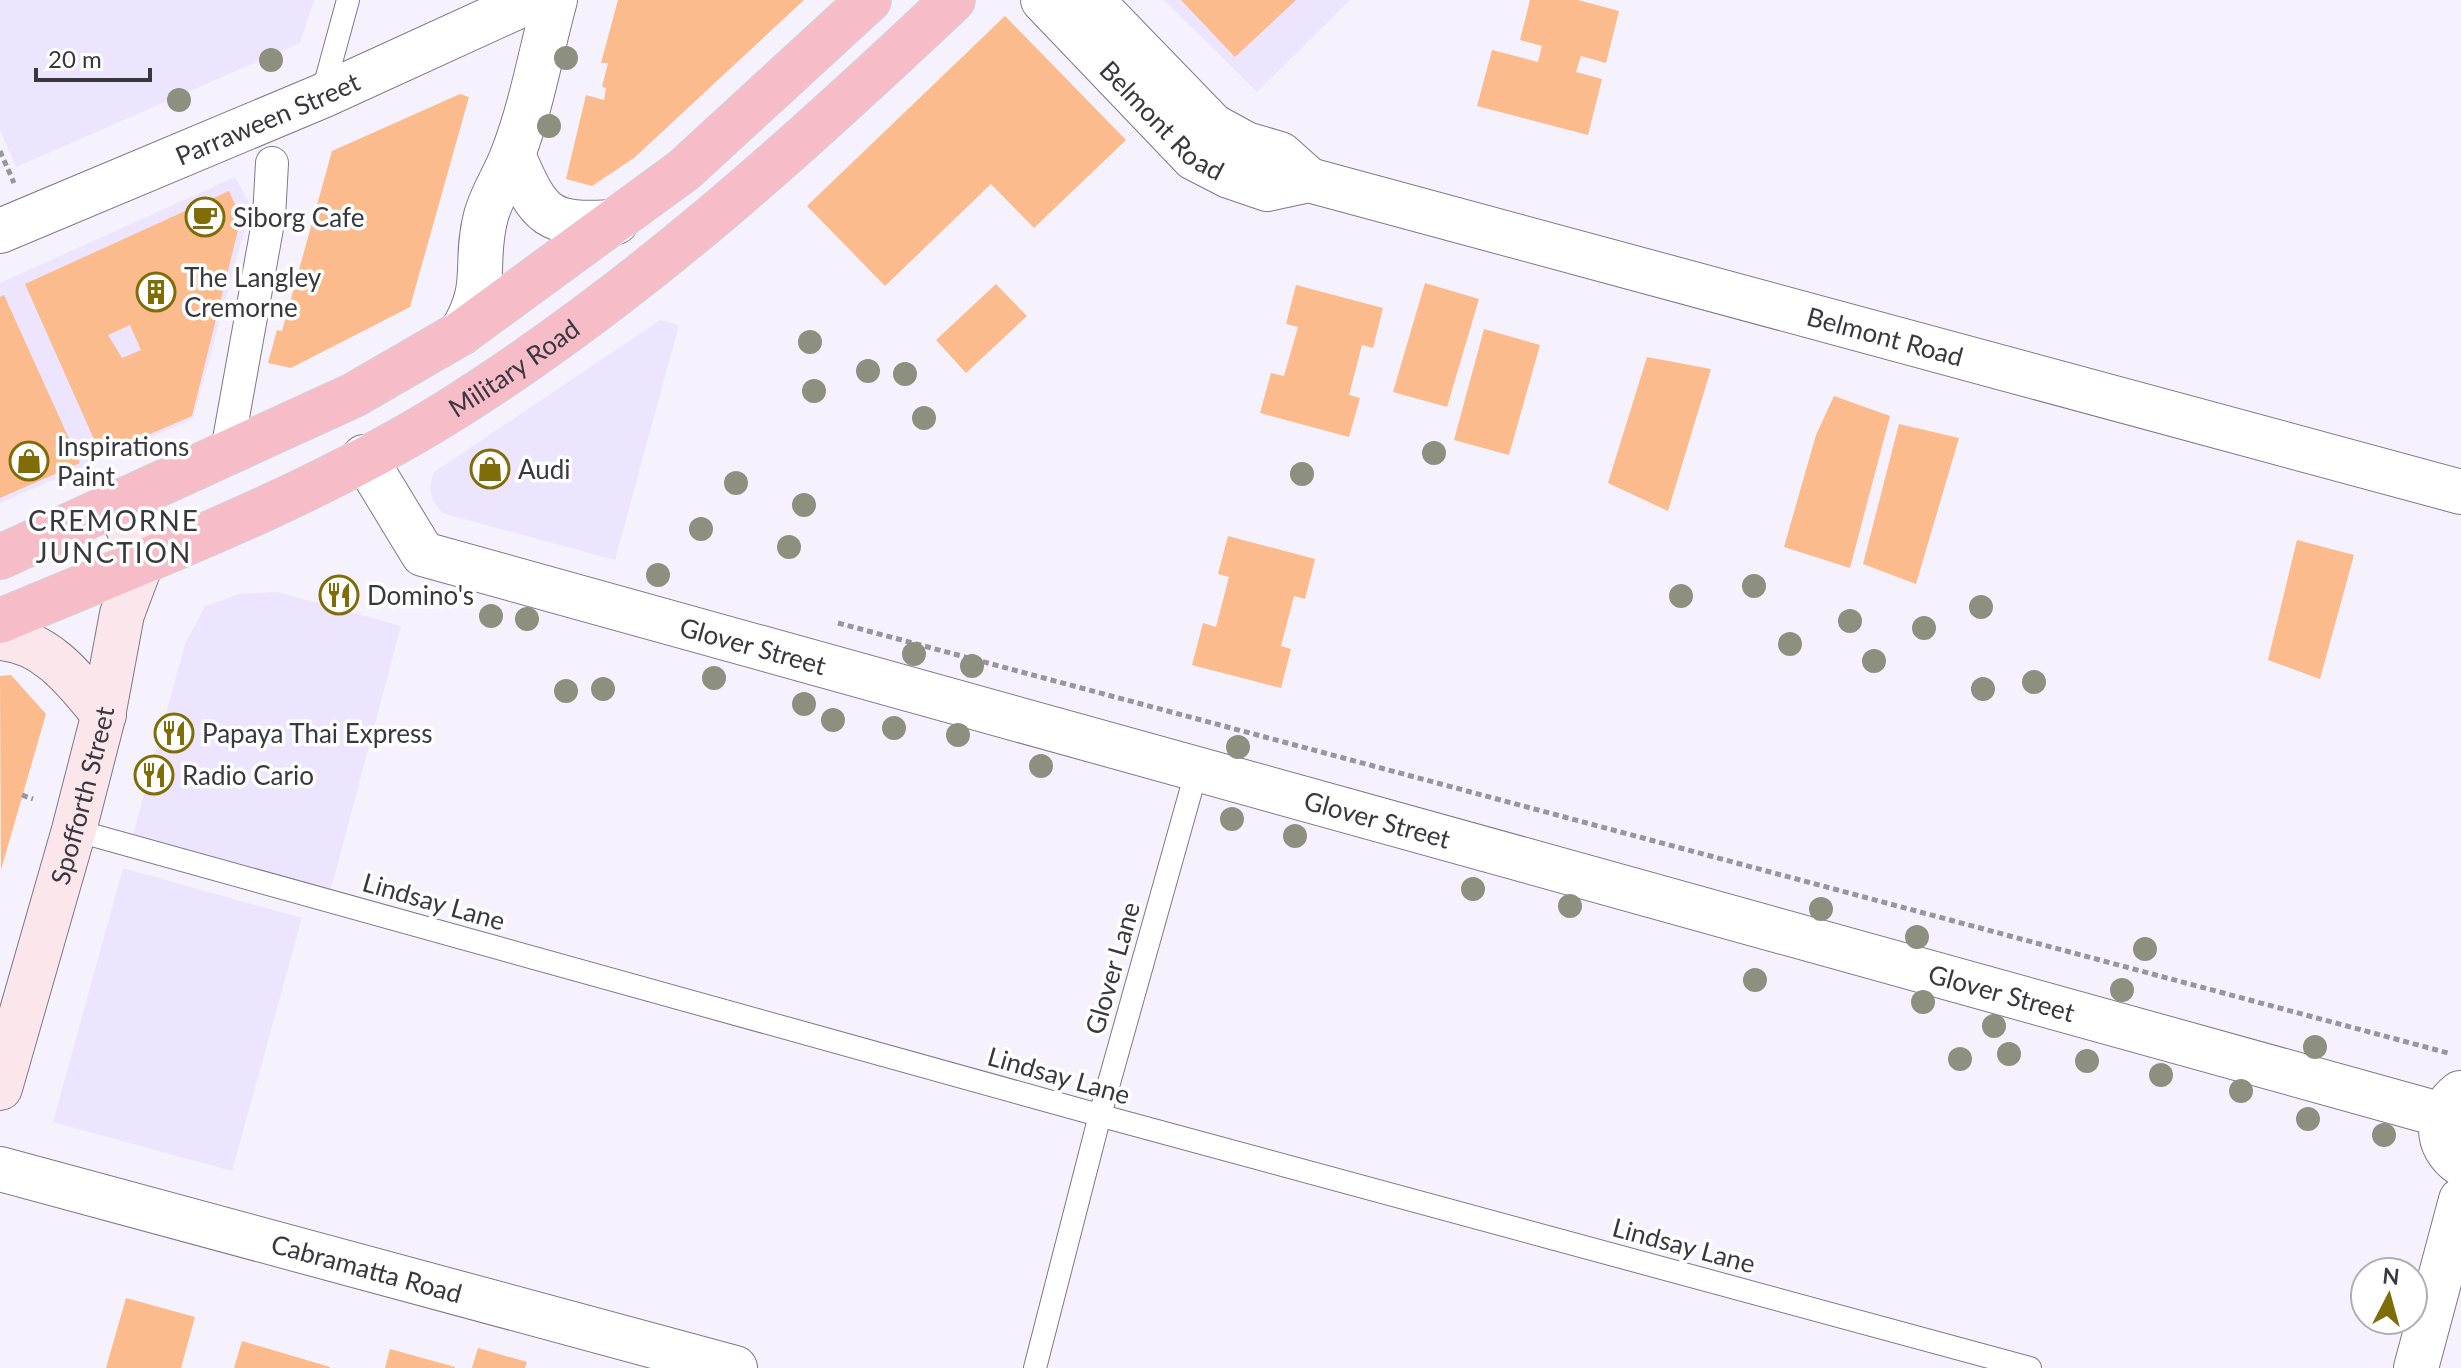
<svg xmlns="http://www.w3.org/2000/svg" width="2461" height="1368" viewBox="0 0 2461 1368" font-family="Lato,sans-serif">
<rect width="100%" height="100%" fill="#f6f2fd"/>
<path fill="#ede4fd" d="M0,0H314L300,43L16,167L0,130Z
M1164,0H1350L1257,92Z
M235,177L251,206L193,419L0,503V283Z
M660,320L679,325L615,560L442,513L433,501L430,488L433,473Z
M277,592L401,626L331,889L133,835L185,644L205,606L239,594Z
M123,868L302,918L232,1171L53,1122Z"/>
<path fill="#fcbb8c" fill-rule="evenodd" d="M618,0H804L634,158L592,186L566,179L586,95L604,100L606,88L602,87L608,63H601Z
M1181,0H1296L1235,57Z
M1530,0H1578L1619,11L1606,63L1581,56L1576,72L1602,79L1588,135L1477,106L1492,50L1538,62L1542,46L1520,40Z
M1005,16L1126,140L1034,228L991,184L885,286L807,206Z
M460,94L469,97L410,307L291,368L268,363L277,330L282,331L332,151Z
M229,191L241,218L192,416L101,455L25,284ZM130,325L141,350L122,358L108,335Z
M1425,283L1479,299L1447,407L1393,392Z
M996,284L1027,316L966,373L936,340Z
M1296,285L1383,308L1373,348L1362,345L1349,395L1360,398L1349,437L1260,413L1271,373L1284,376L1298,327L1286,324Z
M4,295L80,463L0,498V297Z
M1484,329L1540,345L1509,455L1454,440Z
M1647,357L1711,369L1668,511L1608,483Z
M1834,396L1890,416L1850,568L1784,547L1816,435Z
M1899,424L1959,438L1916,584L1863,564Z
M1228,536L1315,559L1305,599L1294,596L1281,646L1291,649L1281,688L1192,665L1203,623L1216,627L1229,577L1218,574Z
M2297,540L2354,555L2320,679L2268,660Z
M11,675L46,714L1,870L0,676Z
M126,1298L195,1317L181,1368H106Z
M242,1341L330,1367V1368H234Z
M478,1348L527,1362L525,1368H472Z
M390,1349L455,1367V1368H385Z"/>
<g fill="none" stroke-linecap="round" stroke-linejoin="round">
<g stroke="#7e7888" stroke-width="24">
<path id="service" d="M322,95L348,0
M74,830L1113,1119L2030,1368
M1035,1368L1100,1115L1197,769"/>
</g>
<g stroke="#7e7888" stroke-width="34">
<path id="pedestrian" d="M226,456L269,217L272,163"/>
</g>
<g stroke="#7e7888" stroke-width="46">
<g id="minor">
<path d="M513,155C540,218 547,226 616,222"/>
<path id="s1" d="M0,231L322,96L532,0"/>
<path d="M461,333C491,284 473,265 486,216C492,194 505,176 513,154C532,105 541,51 555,0"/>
<path id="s2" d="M364,457L423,554L2442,1115"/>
<path d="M2460,1093C2435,1112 2434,1146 2461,1164"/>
<path id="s3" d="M0,1169L735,1368"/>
<path d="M2416,1368L2461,1200"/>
</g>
</g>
<g stroke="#7e7888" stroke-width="46">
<g id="tertiary">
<path id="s4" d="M1043,0L1194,158L1229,176L1267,189L1309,180L2461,492"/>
<path d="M1091,0L1213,126L1246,144L1280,154L1309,180"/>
</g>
</g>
<g stroke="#7e7888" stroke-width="46">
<g id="secondary">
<path d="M0,638C47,641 77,682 104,715"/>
<path id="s5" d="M0,1088L74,830L102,721L122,614L142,561L118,504"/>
</g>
</g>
<g stroke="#d4d3d5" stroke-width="46">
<g id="trunk">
<path d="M0,557L354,395L461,333L684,170L869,0"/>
<path id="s6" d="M0,621C150,558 304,500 443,415C631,298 793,151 953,0"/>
</g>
</g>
<path stroke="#98959e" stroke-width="5" stroke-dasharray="6 4" stroke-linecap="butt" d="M0,151L14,183
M838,623L2448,1053
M22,795L33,799"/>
<use href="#service" stroke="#fff" stroke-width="22"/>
<use href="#pedestrian" stroke="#fff" stroke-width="32"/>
<use href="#minor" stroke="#fff" stroke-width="44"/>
<use href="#tertiary" stroke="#fff" stroke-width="44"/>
<use href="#secondary" stroke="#fbe6eb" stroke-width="44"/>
<use href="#trunk" stroke="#f6bcc8" stroke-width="44"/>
</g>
<g fill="#8d907e">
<circle cx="566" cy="58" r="12"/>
<circle cx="271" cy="60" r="12"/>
<circle cx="179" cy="100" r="12"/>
<circle cx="549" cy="126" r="12"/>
<circle cx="810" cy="342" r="12"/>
<circle cx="868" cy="371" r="12"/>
<circle cx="905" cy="374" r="12"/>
<circle cx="814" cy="391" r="12"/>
<circle cx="924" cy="418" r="12"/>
<circle cx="1434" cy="453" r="12"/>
<circle cx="1302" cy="474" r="12"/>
<circle cx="736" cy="483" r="12"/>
<circle cx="804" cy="505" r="12"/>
<circle cx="701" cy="529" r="12"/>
<circle cx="789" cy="547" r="12"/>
<circle cx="658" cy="575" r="12"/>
<circle cx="1754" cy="586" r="12"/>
<circle cx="1681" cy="596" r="12"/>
<circle cx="1981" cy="607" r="12"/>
<circle cx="491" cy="616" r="12"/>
<circle cx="527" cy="619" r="12"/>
<circle cx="1850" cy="621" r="12"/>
<circle cx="1924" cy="628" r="12"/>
<circle cx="1790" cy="644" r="12"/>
<circle cx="914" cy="654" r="12"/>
<circle cx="1874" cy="661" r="12"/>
<circle cx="972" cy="666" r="12"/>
<circle cx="714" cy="678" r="12"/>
<circle cx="2034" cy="682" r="12"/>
<circle cx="603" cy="689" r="12"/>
<circle cx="1983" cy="689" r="12"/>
<circle cx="566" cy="691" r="12"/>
<circle cx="804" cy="704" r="12"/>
<circle cx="833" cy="720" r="12"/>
<circle cx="894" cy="728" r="12"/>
<circle cx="958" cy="735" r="12"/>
<circle cx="1238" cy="747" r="12"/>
<circle cx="1041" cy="766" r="12"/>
<circle cx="1232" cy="819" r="12"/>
<circle cx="1295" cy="836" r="12"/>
<circle cx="1473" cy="889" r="12"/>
<circle cx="1570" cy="906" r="12"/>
<circle cx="1821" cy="909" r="12"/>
<circle cx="1917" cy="937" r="12"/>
<circle cx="2145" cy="949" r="12"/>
<circle cx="1755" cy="980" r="12"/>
<circle cx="2122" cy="990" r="12"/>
<circle cx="1923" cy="1002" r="12"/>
<circle cx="1994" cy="1026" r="12"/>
<circle cx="2315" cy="1047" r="12"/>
<circle cx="2009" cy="1054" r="12"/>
<circle cx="1960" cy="1059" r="12"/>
<circle cx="2087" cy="1061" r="12"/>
<circle cx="2161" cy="1075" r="12"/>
<circle cx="2241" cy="1091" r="12"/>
<circle cx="2308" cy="1119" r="12"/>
<circle cx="2384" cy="1135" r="12"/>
</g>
<defs>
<g id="cafe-ring" transform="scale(2)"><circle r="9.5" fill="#fff" stroke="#7f6d08" stroke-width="1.5"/><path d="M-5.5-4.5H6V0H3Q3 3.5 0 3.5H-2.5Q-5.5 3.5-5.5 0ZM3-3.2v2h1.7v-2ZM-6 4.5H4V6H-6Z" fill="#7f6d08"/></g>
<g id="building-ring" transform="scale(2)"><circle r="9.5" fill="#fff" stroke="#7f6d08" stroke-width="1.5"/><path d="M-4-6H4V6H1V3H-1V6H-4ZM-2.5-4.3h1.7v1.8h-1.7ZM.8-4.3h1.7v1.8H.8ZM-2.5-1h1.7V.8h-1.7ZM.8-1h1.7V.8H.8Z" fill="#7f6d08"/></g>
<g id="shop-ring" transform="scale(2)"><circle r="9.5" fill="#fff" stroke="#7f6d08" stroke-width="1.5"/><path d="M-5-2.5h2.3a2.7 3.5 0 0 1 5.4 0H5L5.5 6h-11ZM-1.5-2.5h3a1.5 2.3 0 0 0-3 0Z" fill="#7f6d08"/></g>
<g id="restaurant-ring" transform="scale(2)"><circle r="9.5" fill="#fff" stroke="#7f6d08" stroke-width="1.5"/><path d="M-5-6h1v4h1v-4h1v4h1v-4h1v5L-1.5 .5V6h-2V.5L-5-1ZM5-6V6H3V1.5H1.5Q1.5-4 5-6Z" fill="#7f6d08"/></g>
</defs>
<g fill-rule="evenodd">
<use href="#cafe-ring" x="205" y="217"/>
<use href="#building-ring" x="156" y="292"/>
<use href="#shop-ring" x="29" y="461"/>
<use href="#shop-ring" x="490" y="469"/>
<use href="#restaurant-ring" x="339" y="595"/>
<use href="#restaurant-ring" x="174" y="733"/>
<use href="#restaurant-ring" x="154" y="775"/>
</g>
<g text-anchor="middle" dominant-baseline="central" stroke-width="7" stroke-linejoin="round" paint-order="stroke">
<g font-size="26" fill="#3a383f" stroke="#fff">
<text stroke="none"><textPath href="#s4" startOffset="170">Belmont Road</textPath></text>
<text stroke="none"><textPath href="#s1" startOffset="290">Parraween Street</textPath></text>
<text stroke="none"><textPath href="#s4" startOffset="938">Belmont Road</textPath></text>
<text stroke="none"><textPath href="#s6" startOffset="574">Military Road</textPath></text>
<text stroke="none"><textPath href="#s2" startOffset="456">Glover Street</textPath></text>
<text stroke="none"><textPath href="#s5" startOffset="304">Spofforth Street</textPath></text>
<text stroke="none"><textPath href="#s2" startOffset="1104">Glover Street</textPath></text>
<text transform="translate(434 901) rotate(16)">Lindsay Lane</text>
<text transform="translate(1112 968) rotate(-74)">Glover Lane</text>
<text stroke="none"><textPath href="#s2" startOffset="1752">Glover Street</textPath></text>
<text transform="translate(1059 1075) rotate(16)">Lindsay Lane</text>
<text transform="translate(1684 1245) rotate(15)">Lindsay Lane</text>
<text stroke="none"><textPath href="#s3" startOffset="380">Cabramatta Road</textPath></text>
</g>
<g font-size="26" fill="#3a383f" stroke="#fff" text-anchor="start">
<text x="233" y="217">Siborg Cafe</text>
<text x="184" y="277">The Langley<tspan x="184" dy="30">Cremorne</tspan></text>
<text x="57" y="446">Inspirations<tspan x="57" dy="30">Paint</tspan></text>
<text x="518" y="469">Audi</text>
<text x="367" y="595">Domino's</text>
<text x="202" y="733">Papaya Thai Express</text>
<text x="182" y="775">Radio Cario</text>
</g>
<g font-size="28" letter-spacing="2" fill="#3a383f" stroke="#fff">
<text x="114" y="520">CREMORNE<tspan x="114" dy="32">JUNCTION</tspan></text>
</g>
</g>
<g transform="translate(2389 1296) rotate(6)"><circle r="38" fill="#ffffff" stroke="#b0afb2" stroke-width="2"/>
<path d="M0-6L14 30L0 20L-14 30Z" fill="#7f6d08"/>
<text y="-12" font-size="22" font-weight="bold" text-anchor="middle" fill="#3a383f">N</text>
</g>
<path d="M36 68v12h114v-12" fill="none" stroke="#3a383f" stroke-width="4"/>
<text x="48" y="68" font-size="24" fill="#3a383f" stroke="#ffffff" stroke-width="6" paint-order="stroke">20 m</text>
</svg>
